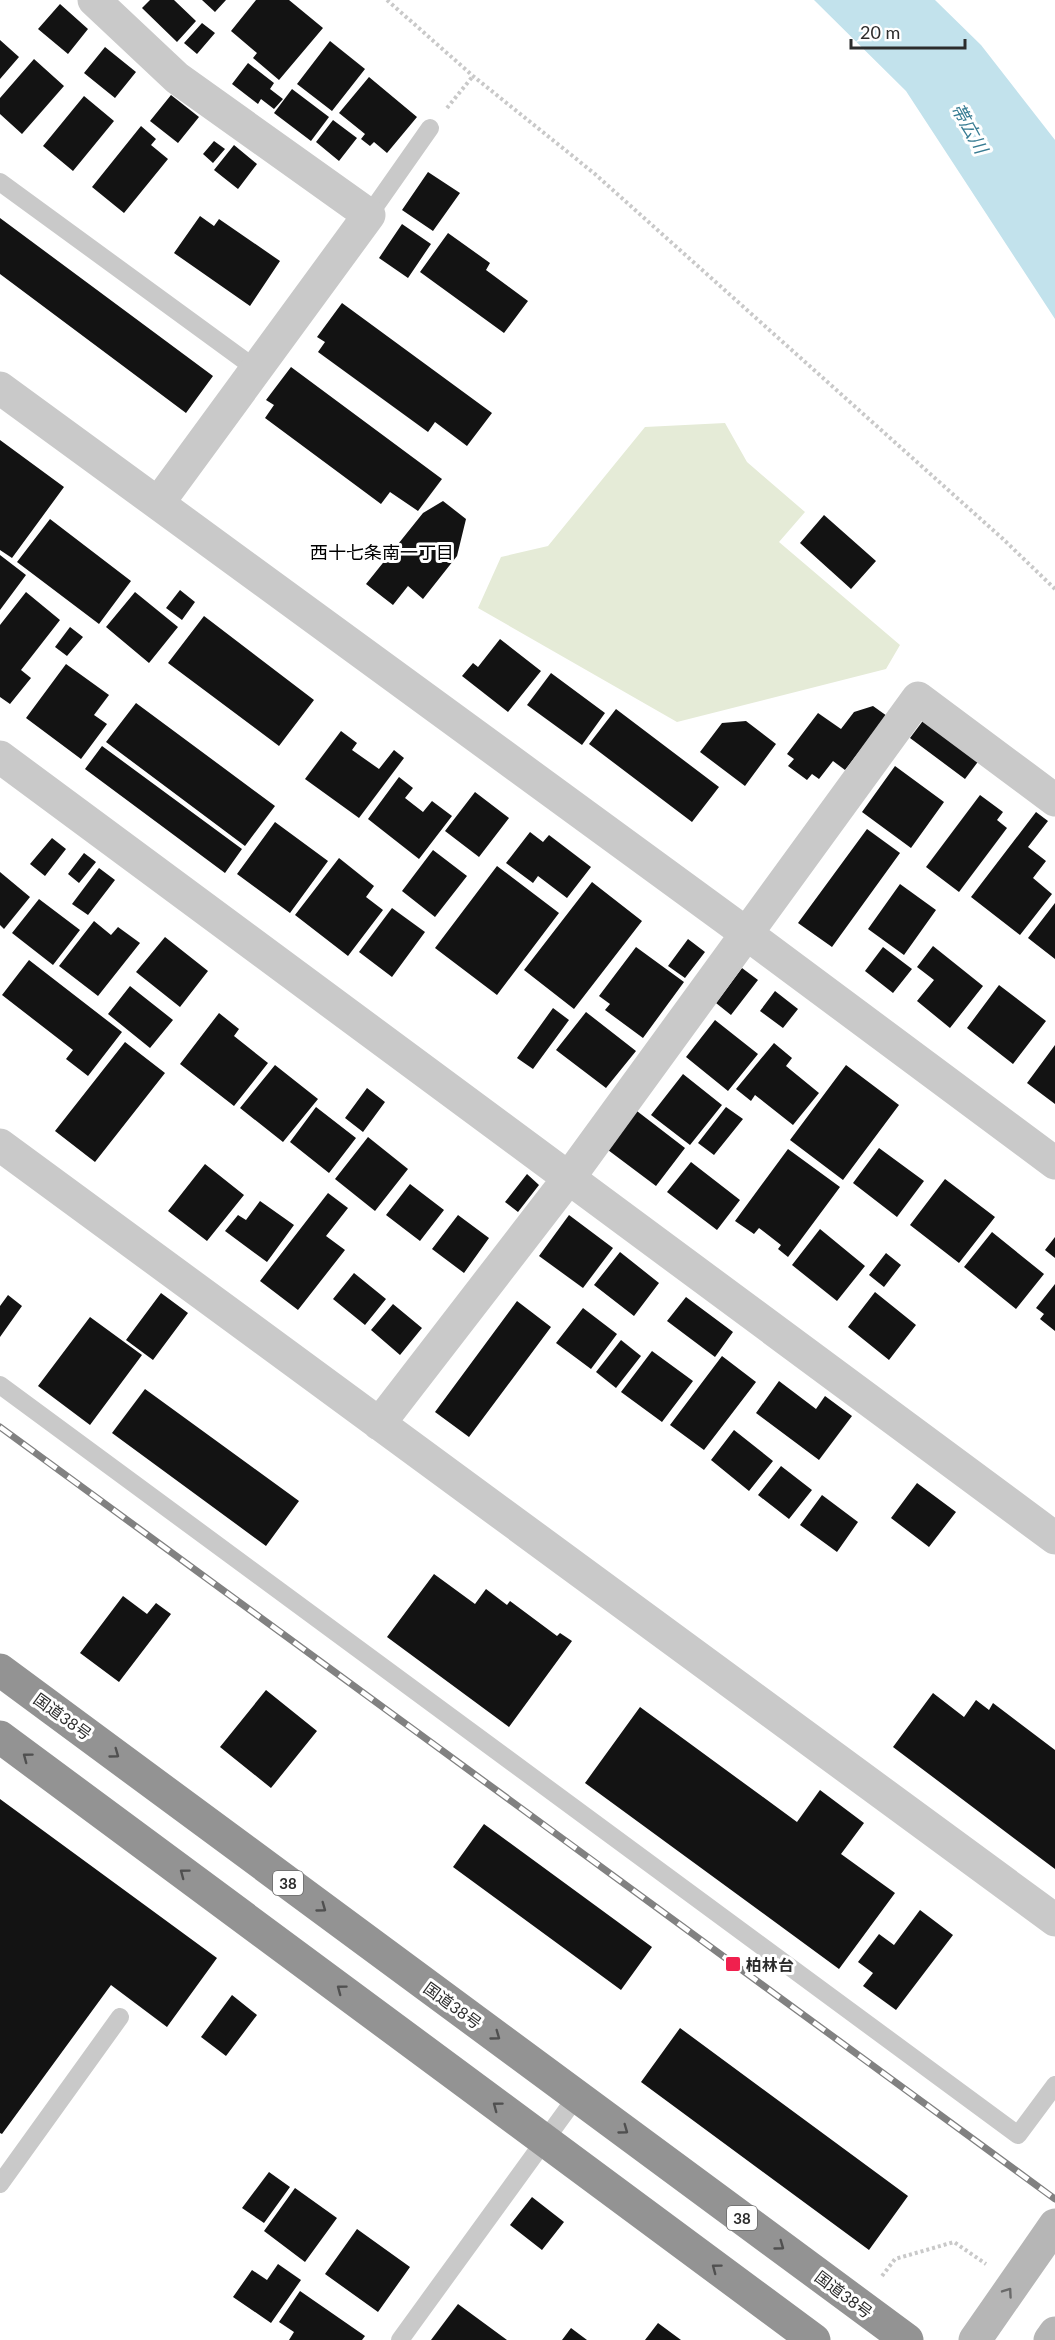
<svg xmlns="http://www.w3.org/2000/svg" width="1055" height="2340" viewBox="0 0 1055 2340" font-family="Lato,'Noto Sans JP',sans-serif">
<rect width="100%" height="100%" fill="#fff"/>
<path fill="#e5ebd7" d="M725,423L747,462L805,512L779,542L900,645L886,669L677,722L478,608L501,557L548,546L645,427Z"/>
<path fill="#c2e2ec" d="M814,0H935L981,45L1055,140V319L906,91Z"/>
<path fill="#131313" d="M150,0H174L196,21L177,42L142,8Z
M202,0H226L215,12Z
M256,0H289L323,28L279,80L253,58L257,53L231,31Z
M60,4L88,29L68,54L38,29Z
M202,23L215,33L197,54L184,43Z
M0,40L19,57L0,79Z
M330,41L365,69L332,111L297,84Z
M105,47L136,72L115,98L84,73Z
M34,59L64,86L22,134L0,114V98Z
M248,63L274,83L270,89L283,99L274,109L261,99L258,104L232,84Z
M369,77L417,117L387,153L374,142L370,146L361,139L365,134L339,113Z
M292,89L329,117L311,141L274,113Z
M171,95L199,117L178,143L150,121Z
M84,96L114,121L73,171L43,146Z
M333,120L357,138L339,161L316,142Z
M141,126L156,139L151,145L168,159L124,213L92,187Z
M214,141L225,149L213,163L203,154Z
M234,145L257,164L238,189L214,170Z
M428,172L460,193L433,231L402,210Z
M200,216L214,226L219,219L280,261L250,306L174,253Z
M0,218L213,376L186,413L0,274Z
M402,224L431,244L408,278L379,258Z
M448,233L490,263L486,270L528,301L504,333L420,272Z
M342,303L492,413L467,446L435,422L428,432L318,352L325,342L317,337Z
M291,367L442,479L418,511L390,492L381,504L265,418L274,405L266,400Z
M0,440L64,487L12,558L0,550Z
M443,501L466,519L457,556L423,599L408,586L393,605L366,584L423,513Z
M824,515L876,561L851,589L800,543Z
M50,519L131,581L99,624L17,562Z
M0,555L26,575L0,610Z
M180,590L195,602L182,620L166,608Z
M26,592L60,620L21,670L31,678L10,704L0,697V625Z
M135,592L178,627L149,663L106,627Z
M204,616L314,700L279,746L168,663Z
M70,627L83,637L67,656L55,647Z
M500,639L541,671L508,712L462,676L473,663L478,667Z
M66,664L109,695L94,715L107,724L81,759L26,718Z
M551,673L605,713L582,745L527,705Z
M136,703L275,806L245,846L106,742Z
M873,706L887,716L845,770L833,761L819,779L812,774L807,780L788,766L794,759L787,754L818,713L841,729L854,712Z
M616,709L719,787L692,822L589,744Z
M925,718L980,759L965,779L910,738Z
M746,721L776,744L745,786L700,752L722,723Z
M341,731L357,743L352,750L379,769L394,750L404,758L359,818L305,779Z
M102,746L242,849L225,873L85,769Z
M895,766L944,802L911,848L862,812Z
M399,777L413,788L405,798L423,812L432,801L452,816L419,859L368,819Z
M475,792L509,818L479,857L445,831Z
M980,795L1003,812L997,820L1007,828L959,892L926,867Z
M1036,812L1048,821L1028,847L1046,861L1033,878L1052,894L1020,935L971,897Z
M275,822L328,861L290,913L237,874Z
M867,829L900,853L832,947L798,923Z
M530,832L543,842L549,835L591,867L567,898L538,876L533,883L506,863Z
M52,838L66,849L45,876L30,864Z
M433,850L467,876L435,917L402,891Z
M84,853L96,862L79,883L68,874Z
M339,858L374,886L366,897L383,910L348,956L295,915Z
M497,866L559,913L497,995L435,948Z
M99,868L115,880L88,915L72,904Z
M0,872L30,897L4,929L0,925Z
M592,882L642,921L574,1009L524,970Z
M900,884L936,910L904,955L868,929Z
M39,899L80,930L53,965L12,933Z
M1055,903V959L1028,938Z
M392,908L425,932L392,977L359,952Z
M94,921L111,935L118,927L140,943L98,996L59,966Z
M165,937L208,971L180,1007L136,972Z
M688,939L705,952L685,978L668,966Z
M933,946L983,986L950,1028L917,1001L934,980L917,967Z
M636,947L684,982L643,1038L605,1010L610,1004L599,996Z
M883,947L912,969L893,993L865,971Z
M29,960L122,1032L88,1076L66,1059L73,1050L2,995Z
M742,968L758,980L731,1015L716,1003Z
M999,985L1046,1021L1013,1064L967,1028Z
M130,986L173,1020L150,1048L108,1014Z
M775,991L798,1009L783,1028L760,1011Z
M553,1008L569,1020L533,1069L517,1058Z
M586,1012L636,1051L606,1088L556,1050Z
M219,1013L239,1029L234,1036L268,1063L234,1106L180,1064Z
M715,1020L758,1054L728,1091L686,1057Z
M125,1042L165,1073L95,1162L55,1131Z
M774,1043L792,1058L786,1066L819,1093L793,1125L755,1095L751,1101L736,1089Z
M1055,1045V1104L1027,1083Z
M275,1065L318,1099L283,1142L240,1108Z
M846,1065L899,1105L843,1180L790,1140Z
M683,1074L722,1105L690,1145L651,1115Z
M367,1088L385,1102L363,1132L345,1118Z
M316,1107L356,1138L329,1173L290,1142Z
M726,1107L743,1119L714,1155L698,1143Z
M633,1108L685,1148L656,1186L604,1147Z
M368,1137L408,1169L375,1211L335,1179Z
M879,1148L924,1181L897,1217L853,1183Z
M788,1149L840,1187L788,1257L778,1249L781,1245L759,1228L754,1234L735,1221Z
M691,1162L740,1200L717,1230L667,1192Z
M205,1164L244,1195L207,1241L168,1211Z
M527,1174L539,1185L518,1212L505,1202Z
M945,1179L995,1217L959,1263L910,1225Z
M410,1184L444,1210L420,1241L386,1215Z
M328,1193L348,1208L326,1236L345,1250L298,1310L260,1281Z
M260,1201L294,1225L267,1262L225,1231L238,1215L246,1220Z
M458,1215L489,1238L464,1273L432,1249Z
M569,1215L613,1248L583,1288L539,1256Z
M820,1229L865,1266L837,1301L792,1265Z
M992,1232L1044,1274L1016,1309L964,1267Z
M1055,1237V1258L1045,1250Z
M620,1252L659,1283L634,1316L594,1285Z
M886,1253L901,1265L884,1287L869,1275Z
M354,1273L386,1299L365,1325L333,1299Z
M1055,1284V1331L1040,1319L1044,1314L1036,1308Z
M875,1292L916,1325L889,1360L848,1327Z
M161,1293L188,1313L153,1360L126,1340Z
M8,1295L22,1306L0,1337V1306Z
M686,1297L733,1332L715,1357L667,1321Z
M517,1301L551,1327L469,1437L435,1412Z
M393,1304L422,1328L400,1355L371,1330Z
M583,1308L617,1334L591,1369L556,1343Z
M90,1317L142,1355L90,1425L38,1386Z
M621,1340L641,1356L616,1388L596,1372Z
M652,1351L693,1381L662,1422L621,1392Z
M722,1356L756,1382L704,1450L670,1425Z
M779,1381L816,1409L825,1396L852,1416L819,1460L756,1413Z
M145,1389L299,1501L266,1546L112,1433Z
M734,1430L773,1461L749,1491L711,1460Z
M781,1466L812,1490L789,1519L758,1495Z
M917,1483L956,1512L929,1547L891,1518Z
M822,1495L858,1522L837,1552L800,1525Z
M434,1574L475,1604L486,1589L507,1605L510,1601L557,1636L560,1633L572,1641L509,1727L387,1637Z
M123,1596L147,1614L156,1603L171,1614L119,1682L80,1653Z
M266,1690L317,1731L271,1788L220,1747Z
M933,1693L964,1717L976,1700L989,1710L993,1703L1055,1750V1869L893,1747Z
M640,1707L797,1822L820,1790L864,1823L841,1854L895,1893L839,1969L585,1783Z
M0,1799L217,1958L167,2027L111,1985L2,2134L0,2133Z
M484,1824L652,1947L621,1990L453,1867Z
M920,1910L953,1935L896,2010L863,1986L873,1973L858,1962L879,1934L894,1945Z
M232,1995L257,2015L226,2056L201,2037Z
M680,2028L908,2196L869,2250L641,2082Z
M269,2172L290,2187L264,2223L242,2208Z
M295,2188L337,2218L305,2262L264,2231Z
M532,2197L564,2222L542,2250L510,2225Z
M357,2229L410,2267L378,2312L325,2274Z
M278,2264L301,2280L271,2323L233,2297L252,2270L267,2280Z
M300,2291L365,2336L362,2340H289L294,2332L279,2322Z
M458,2304L507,2340H431Z
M658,2323L681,2340H645Z
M571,2328L587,2340H562Z"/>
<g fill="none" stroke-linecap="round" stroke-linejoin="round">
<path stroke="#c9c9c9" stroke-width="4" stroke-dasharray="3 3" stroke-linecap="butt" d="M387,0L473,76L595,174L1002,538L1055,589
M447,108L473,76
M882,2276L895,2259L954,2242L986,2264"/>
<path stroke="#c9c9c9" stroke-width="18" d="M0,182L256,369
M369,215L430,128
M0,1385L1018,2135L1055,2085
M0,2184L120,2017
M400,2340L577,2096"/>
<path stroke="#c9c9c9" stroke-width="33" d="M94,0L177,78L369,215L159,502
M0,388L747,934L1055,1163
M0,757L1055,1538
M0,1145L1055,1920
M379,1424L568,1179L918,698L1055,800"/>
<path stroke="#b6b6b6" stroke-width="33" d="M975,2340L1055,2225
M1050,2340L1055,2333"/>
<path stroke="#939393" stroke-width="33" d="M0,1670L907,2340
M0,1737L814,2340"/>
<g stroke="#818181" stroke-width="7">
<path id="rail" d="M0,1427L1055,2199"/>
</g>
<use href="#rail" stroke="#fff" stroke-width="4.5" stroke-dasharray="14" stroke-linecap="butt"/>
</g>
<defs><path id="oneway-chevron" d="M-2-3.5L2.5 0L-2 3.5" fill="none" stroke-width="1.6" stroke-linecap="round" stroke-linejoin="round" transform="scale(1.5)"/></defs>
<g stroke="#505050">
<use href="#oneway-chevron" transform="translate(115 1754) rotate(36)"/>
<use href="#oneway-chevron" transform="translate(27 1757) rotate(-143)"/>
<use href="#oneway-chevron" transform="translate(184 1873) rotate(-143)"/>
<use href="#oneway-chevron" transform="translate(322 1908) rotate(36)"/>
<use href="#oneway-chevron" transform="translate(341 1989) rotate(-143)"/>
<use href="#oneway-chevron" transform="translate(496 2036) rotate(36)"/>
<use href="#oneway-chevron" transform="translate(497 2106) rotate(-143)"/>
<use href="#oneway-chevron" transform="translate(624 2130) rotate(36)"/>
<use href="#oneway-chevron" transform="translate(780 2246) rotate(36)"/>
<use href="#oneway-chevron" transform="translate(716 2268) rotate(-143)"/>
</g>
<use stroke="#6a6a6a" href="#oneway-chevron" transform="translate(1008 2292) rotate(-55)"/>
<rect fill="#f0204e" stroke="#fff" stroke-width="2" x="725" y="1956" width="16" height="16" rx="3"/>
<g text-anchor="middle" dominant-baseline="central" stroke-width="6" stroke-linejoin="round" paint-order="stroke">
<g fill="#fff" stroke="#6b6b6b" stroke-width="1.5">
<rect x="273" y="1871" width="30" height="24" rx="4.5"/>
<rect x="727" y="2206" width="30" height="24" rx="4.5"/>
</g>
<g font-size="15" font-weight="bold" fill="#2c2c2c">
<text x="288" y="1883">38</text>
<text x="742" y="2218">38</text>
</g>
<g font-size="16" fill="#2c2c2c" stroke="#fff">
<text transform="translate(63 1716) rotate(36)">国道38号</text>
<text transform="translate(453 2005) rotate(36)">国道38号</text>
<text transform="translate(844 2294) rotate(37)">国道38号</text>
</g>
<g font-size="16" font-weight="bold" fill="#2c2c2c" stroke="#fff" text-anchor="start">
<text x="746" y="1964">柏林台</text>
</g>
<g font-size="18" font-style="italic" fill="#367b92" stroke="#fff">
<text transform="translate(970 128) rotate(61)">帯広川</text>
</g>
<g font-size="18" fill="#000" stroke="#fff">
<text x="382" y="552">西十七条南一丁目</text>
</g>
</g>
<path d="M851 39v9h114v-9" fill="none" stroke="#2c2c2c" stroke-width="3"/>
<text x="860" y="39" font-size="18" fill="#2c2c2c" stroke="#ffffff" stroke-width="4.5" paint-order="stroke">20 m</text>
</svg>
